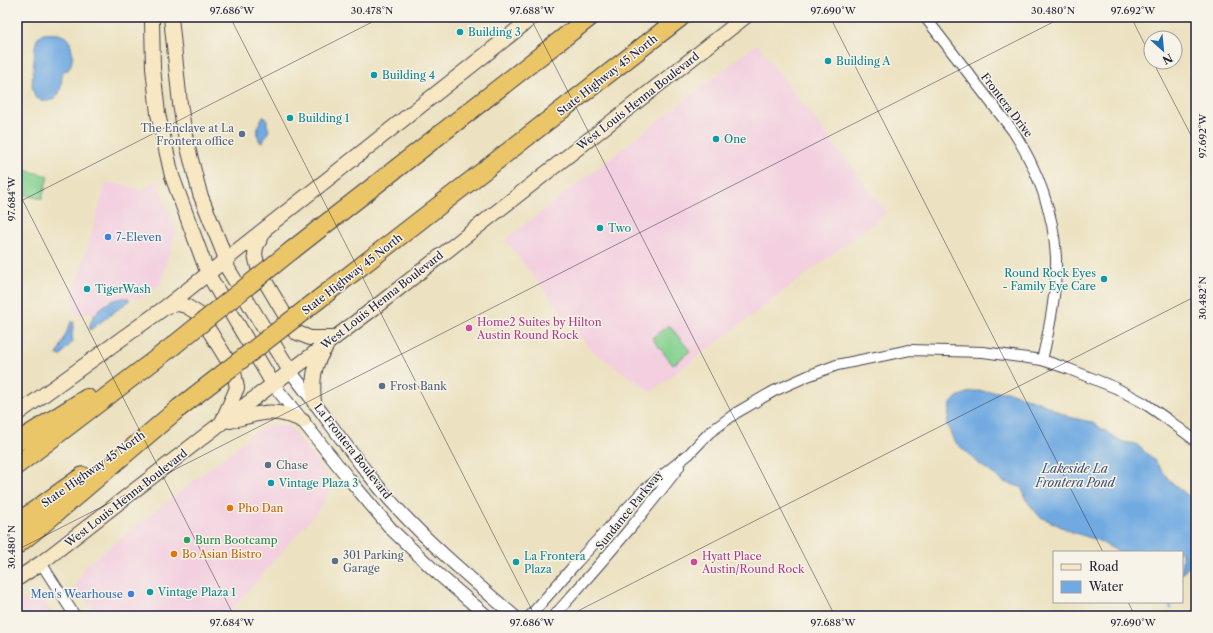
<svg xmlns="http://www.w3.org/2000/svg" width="1213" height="633" viewBox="0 0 1213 633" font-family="'Libre Caslon Text',serif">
<rect width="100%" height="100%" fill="#f7f3e8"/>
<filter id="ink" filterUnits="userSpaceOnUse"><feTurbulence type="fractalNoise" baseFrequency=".025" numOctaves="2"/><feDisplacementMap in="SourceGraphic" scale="8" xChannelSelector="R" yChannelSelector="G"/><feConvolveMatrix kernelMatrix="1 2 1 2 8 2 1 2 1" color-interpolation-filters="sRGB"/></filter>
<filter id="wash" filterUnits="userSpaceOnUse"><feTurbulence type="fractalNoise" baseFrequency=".012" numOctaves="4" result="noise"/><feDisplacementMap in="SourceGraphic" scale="16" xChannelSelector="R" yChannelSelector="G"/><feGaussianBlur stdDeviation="0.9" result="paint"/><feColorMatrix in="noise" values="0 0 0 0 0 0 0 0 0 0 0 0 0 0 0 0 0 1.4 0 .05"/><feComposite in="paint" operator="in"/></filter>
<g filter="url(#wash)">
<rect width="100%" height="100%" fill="#ece2c1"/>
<path fill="#f3cfe0" d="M757,44L887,213L651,392L591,350L505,240Z
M157,180L176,232L160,284L140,299L116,298L106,303L94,313L76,315L72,299L106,183L120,184L143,190Z
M271,424L290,427L331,481L327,497L316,513L226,616H97L76,586L84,567L257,431Z
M36,594L55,616H17V604Z"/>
<path fill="#84d18f" stroke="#537a65" d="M17,168L48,176L42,199L17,193Z
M669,325L690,351L673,365L652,338Z"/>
<path fill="#71aae1" stroke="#4a668e" d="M43,34C58,33 70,33 72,51C73,58 72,64 68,70L62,71C62,77 62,87 59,93C54,103 43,103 35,97L32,86L35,46L37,39Z
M263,117H265L267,119V125L269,130L263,142H260C256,135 257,123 263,117Z
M128,298L129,301L90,330C88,316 106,301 118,299C121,298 125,298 128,298Z
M71,322H74L72,334L73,342L64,351L61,356L57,355Z
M972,391L1009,392L1041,403L1069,417L1091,422L1123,442L1136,444L1153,459L1170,481L1196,502V559L1182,574V552H1119L1097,540L1072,532L1039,516L1027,501L1021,487L1004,482L978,463L954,441L947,425L950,405L957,397Z"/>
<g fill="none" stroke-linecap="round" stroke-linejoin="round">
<path stroke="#71aae1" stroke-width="3" d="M1169,602L1171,608"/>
</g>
</g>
<g filter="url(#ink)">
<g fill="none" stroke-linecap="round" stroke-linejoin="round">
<g stroke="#403f4f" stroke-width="12">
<path id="minor" d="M925,17L1013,131C1037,168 1054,213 1056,257C1057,292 1050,327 1042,360
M41,563L75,616
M530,616L577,562L643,491L689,454L709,433L736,413L774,391L810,375L837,365L910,350L983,352L1042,360L1069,369L1116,388L1144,403L1167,419L1196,441
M554,616C597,567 640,519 679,467"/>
</g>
<g stroke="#403f4f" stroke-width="14">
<path id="tertiary" d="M290,371C327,417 359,467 399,510C434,548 475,582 514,616
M273,384L349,479L392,530L437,573L487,616
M1194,616L1196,613"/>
</g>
<g stroke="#403f4f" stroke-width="16">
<path id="secondary" d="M153,17L152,22L153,68L158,114L172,176L208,274L273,384
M171,17L180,104L186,140L200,194L226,259L228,269L290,371
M264,232L256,247L255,255L259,271L295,332L310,338H333
M167,306L178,304L186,306L199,314L228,361L234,372L237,388L222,422
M314,402C312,380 313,365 326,347
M17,414L167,306L533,17
M230,421C260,413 274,407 303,421
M17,579L41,563L220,424L369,312L745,17"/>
</g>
<g stroke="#403f4f" stroke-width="20">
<path id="motorway" d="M291,251L590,17
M319,299L681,17
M17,442L87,398
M17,465L173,346
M17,523L83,476
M17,545L43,524L179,408"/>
</g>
<use href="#minor" stroke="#fff" stroke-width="10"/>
<use href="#tertiary" stroke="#fff" stroke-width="12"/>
<use href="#secondary" stroke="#f7e8c3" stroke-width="14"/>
<use href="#motorway" stroke="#ebc669" stroke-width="18"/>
<g stroke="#403f4f" stroke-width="20" stroke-linecap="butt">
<path id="motorway-bridge" d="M173,346L291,251
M179,408L319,299"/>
</g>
<use href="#motorway-bridge" stroke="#ebc669" stroke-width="18"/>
</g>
</g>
<path fill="none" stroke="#22223b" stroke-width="1" stroke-opacity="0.45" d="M230,17L535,616M530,17L835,616M830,17L1103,552M1131,17L1151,57M1153,62L1196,145M17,189L234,616M17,203L382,17M17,550L1063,17M1128,602L1135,616M568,616L1196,296"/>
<g fill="#0f9aa8" stroke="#f7f3e8" stroke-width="1.5">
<circle cx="460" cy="32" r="4"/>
<circle cx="828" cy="61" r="4"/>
<circle cx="374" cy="75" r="4"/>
<circle cx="290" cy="118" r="4"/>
<circle cx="716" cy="139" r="4"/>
<circle cx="600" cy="228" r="4"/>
<circle cx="1104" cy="279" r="4"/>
<circle cx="87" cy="289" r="4"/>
<circle cx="271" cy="483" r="4"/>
<circle cx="516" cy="562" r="4"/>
<circle cx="150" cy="592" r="4"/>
</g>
<g fill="#5c6f8a" stroke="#f7f3e8" stroke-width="1.5">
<circle cx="242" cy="134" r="4"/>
<circle cx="382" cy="386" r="4"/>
<circle cx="268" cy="465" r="4"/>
<circle cx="335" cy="561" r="4"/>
</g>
<g fill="#3f7fe0" stroke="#f7f3e8" stroke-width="1.5">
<circle cx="108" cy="237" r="4"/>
<circle cx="131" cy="594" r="4"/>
</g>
<g fill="#d1479c" stroke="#f7f3e8" stroke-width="1.5">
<circle cx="469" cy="328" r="4"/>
<circle cx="694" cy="562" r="4"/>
</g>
<g fill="#e8710a" stroke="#f7f3e8" stroke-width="1.5">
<circle cx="230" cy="508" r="4"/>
<circle cx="174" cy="554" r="4"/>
</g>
<circle fill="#2e9e5b" stroke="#f7f3e8" stroke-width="1.5" cx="187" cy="540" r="4"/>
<g text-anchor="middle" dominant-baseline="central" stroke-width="3" stroke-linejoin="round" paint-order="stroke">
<g font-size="11" fill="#0d838f" stroke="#f7f3e8" text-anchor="start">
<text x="468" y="32">Building 3</text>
<text x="836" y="61">Building A</text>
<text x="382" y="75">Building 4</text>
<text x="298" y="118">Building 1</text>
<text x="724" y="139">One</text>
<text x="608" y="228">Two</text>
<text x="1096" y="273" text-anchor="end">Round Rock Eyes<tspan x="1096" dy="13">- Family Eye Care</tspan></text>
<text x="95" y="289">TigerWash</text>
<text x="279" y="483">Vintage Plaza 3</text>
<text x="524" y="556">La Frontera<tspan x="524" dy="13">Plaza</tspan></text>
<text x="158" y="592">Vintage Plaza 1</text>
</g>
<g font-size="11" fill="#22223b" stroke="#f7f3e8">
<text transform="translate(607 75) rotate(-38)">State Highway 45 North</text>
<text transform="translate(638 101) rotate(-38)">West Louis Henna Boulevard</text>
<text transform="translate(1007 105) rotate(53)">Frontera Drive</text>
<text transform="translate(352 274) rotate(-38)">State Highway 45 North</text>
<text transform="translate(382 300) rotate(-38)">West Louis Henna Boulevard</text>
<text transform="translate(353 451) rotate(52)">La Frontera Boulevard</text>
<text transform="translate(93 469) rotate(-35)">State Highway 45 North</text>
<text transform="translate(126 498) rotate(-38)">West Louis Henna Boulevard</text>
<text transform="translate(629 510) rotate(-51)">Sundance Parkway</text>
</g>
<g font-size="11" fill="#4e5e75" stroke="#f7f3e8" text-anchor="start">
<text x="234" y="128" text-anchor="end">The Enclave at La<tspan x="234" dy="13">Frontera office</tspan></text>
<text x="390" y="386">Frost Bank</text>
<text x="276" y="465">Chase</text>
<text x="343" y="555">301 Parking<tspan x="343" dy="13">Garage</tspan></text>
</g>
<g font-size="11" fill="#366cbe" stroke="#f7f3e8" text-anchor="start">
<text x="116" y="237">7-Eleven</text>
<text x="123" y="594" text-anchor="end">Men's Wearhouse</text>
</g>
<g font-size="11" fill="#b23c85" stroke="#f7f3e8" text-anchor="start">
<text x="477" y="322">Home2 Suites by Hilton<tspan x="477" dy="13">Austin Round Rock</tspan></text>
<text x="702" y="556">Hyatt Place<tspan x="702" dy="13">Austin/Round Rock</tspan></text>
</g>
<g font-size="11" fill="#c56008" stroke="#f7f3e8" text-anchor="start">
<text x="238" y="508">Pho Dan</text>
<text x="182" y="554">Bo Asian Bistro</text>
</g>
<g font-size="11" fill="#27864d" stroke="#f7f3e8" text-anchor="start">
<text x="195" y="540">Burn Bootcamp</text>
</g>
<g font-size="12" font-style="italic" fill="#3e5275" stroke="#f7f3e8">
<text x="1075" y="468">Lakeside La<tspan x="1075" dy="14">Frontera Pond</tspan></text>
</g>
</g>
<rect width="1213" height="633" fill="none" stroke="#f7f3e8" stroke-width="44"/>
<rect x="1053" y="551" width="130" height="52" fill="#f7f3e8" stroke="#a29fa3"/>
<rect x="1061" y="564" width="20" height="6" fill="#f7e8c3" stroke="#a29fa3"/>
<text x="1089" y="571" font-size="12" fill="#22223b">Road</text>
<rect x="1061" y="581" width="20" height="12" fill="#71aae1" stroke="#a29fa3"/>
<text x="1089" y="591" font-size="12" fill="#22223b">Water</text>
<g transform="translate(1163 50) rotate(153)"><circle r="19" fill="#f7f3e8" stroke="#a29fa3"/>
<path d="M0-3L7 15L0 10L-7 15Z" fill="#1f6fb2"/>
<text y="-6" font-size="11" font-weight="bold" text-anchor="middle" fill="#22223b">N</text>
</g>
<rect x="22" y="22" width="1169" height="589" fill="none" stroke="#22223b" stroke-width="1.5"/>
<g font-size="10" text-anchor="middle" fill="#22223b">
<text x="232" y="14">97.686°W</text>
<text x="372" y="14">30.478°N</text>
<text x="532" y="14">97.688°W</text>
<text x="833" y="14">97.690°W</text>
<text x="1053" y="14">30.480°N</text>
<text x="1133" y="14">97.692°W</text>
<text transform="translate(1202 136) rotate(-90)" y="4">97.692°W</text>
<text transform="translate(11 199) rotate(-90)" y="4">97.684°W</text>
<text transform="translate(1202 298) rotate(-90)" y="4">30.482°N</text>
<text transform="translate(11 547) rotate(-90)" y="4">30.480°N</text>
<text x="232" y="626">97.684°W</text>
<text x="532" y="626">97.686°W</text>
<text x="833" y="626">97.688°W</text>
<text x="1133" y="626">97.690°W</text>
</g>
</svg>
